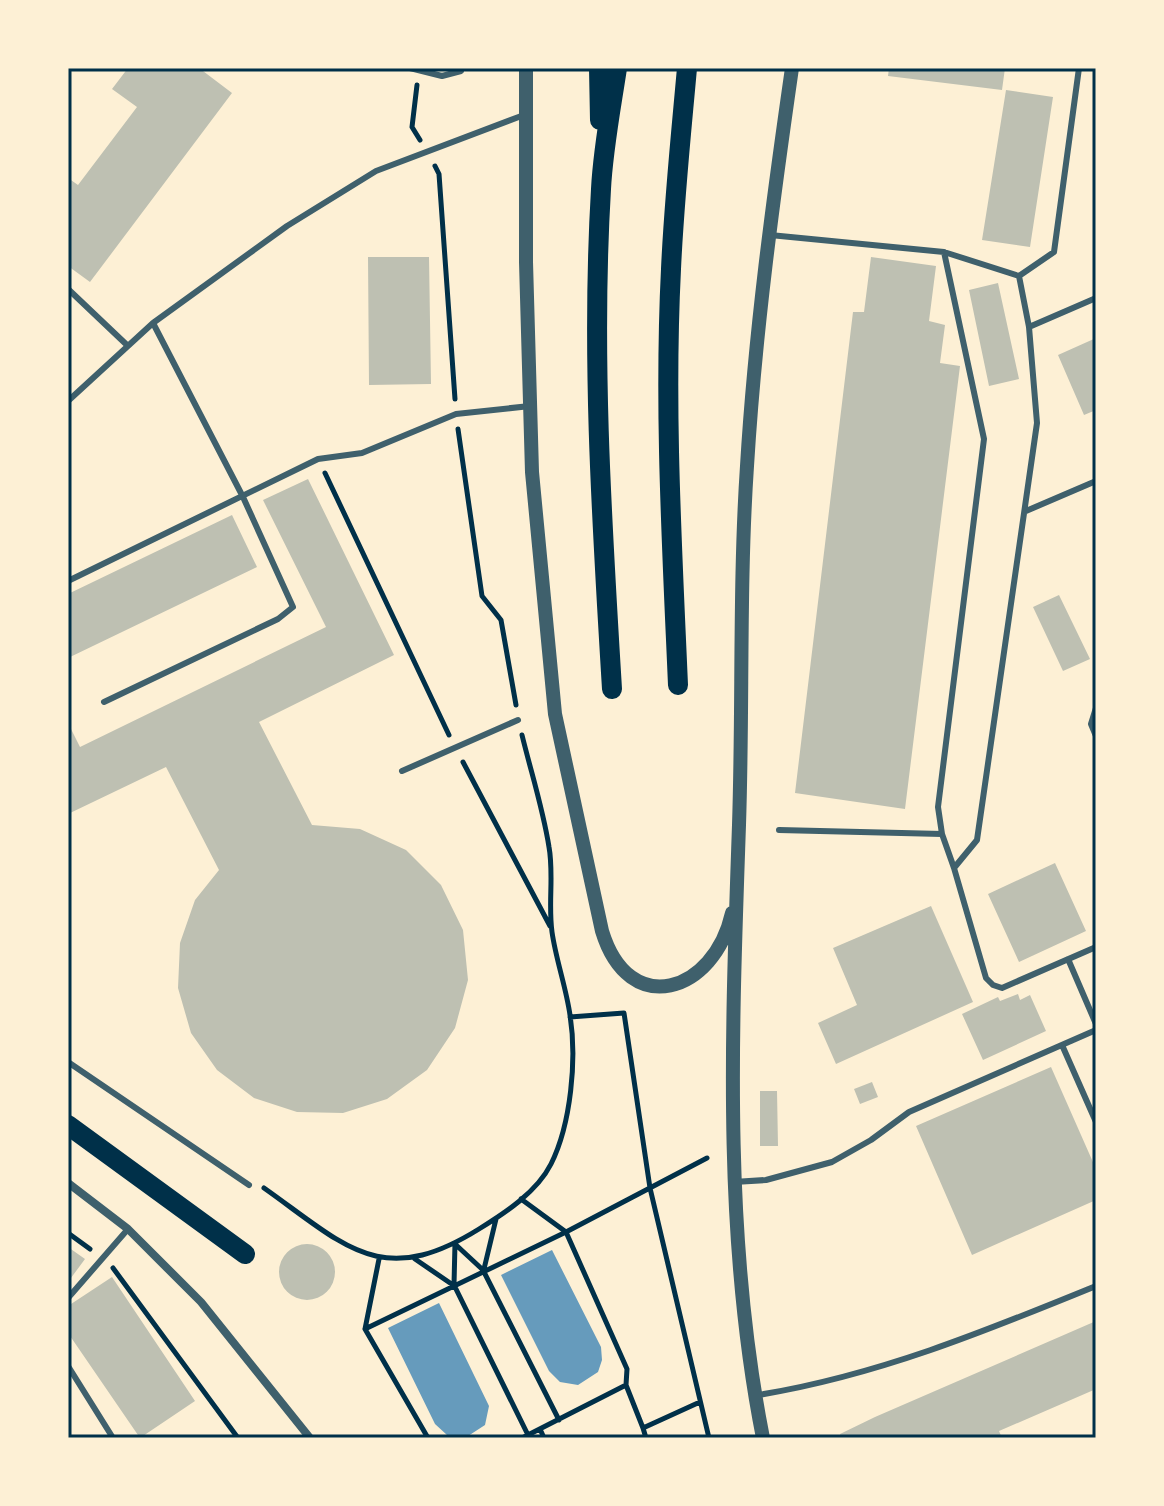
<svg xmlns="http://www.w3.org/2000/svg" width="1164" height="1506" viewBox="0 0 1164 1506" font-family="Raleway,sans-serif">
<rect width="100%" height="100%" fill="#fdf0d5"/>
<path fill="#669bbc" d="M552,1250L601,1347L602,1360L598,1372L578,1385L560,1382L549,1371L501,1275Z
M439,1303L489,1406L485,1425L465,1438L447,1435L435,1424L388,1328Z"/>
<path fill="#bec0b2" d="M128,68H199L232,93L90,282L68,266V178L78,185L137,107L112,89Z
M889,68H1005L1002,90L888,76Z
M1006,90L1053,97L1030,247L982,240Z
M368,257H429L431,384L369,385Z
M871,257L936,266L929,321L945,325L940,363L960,366L905,809L795,793L853,312H864Z
M998,283L1019,379L989,386L969,290Z
M1096,338V410L1084,415L1058,355Z
M308,479L394,655L259,722L312,825L360,829L406,850L441,885L463,930L468,980L455,1028L427,1070L387,1099L343,1113L297,1112L254,1098L217,1070L191,1033L178,988L180,943L195,900L219,870L166,767L68,814V723L80,747L326,627L263,500Z
M232,515L257,567L68,658V594Z
M1059,595L1090,659L1063,671L1033,607Z
M1055,863L1086,931L1019,962L988,894Z
M931,906L973,1002L836,1064L818,1023L857,1005L833,948Z
M1018,994L1020,1000L1030,995L1046,1031L983,1060L962,1014L998,997L1000,1001Z
M1051,1067L1096,1169V1200L972,1255L916,1126Z
M872,1082L878,1097L860,1104L854,1089Z
M760,1091H777L778,1146H760Z
M279 1272a28 28 0 1 1 56 0a28 28 0 1 1-56 0Z
M68,1247L85,1259L68,1282Z
M112,1277L195,1401L140,1438L68,1333V1306Z
M1096,1321V1389L999,1431L1002,1438H841L840,1434L875,1417Z"/>
<g fill="none" stroke-linecap="round" stroke-linejoin="round">
<path stroke="#003049" stroke-width="5" d="M417,85L412,127L420,140
M435,166L439,174L455,399
M458,429L482,596L501,620L516,705
M325,473L449,735
M463,762L550,926
M570,1017L624,1013L650,1188L709,1438
M264,1188C346,1246 381,1290 479,1229C505,1213 537,1192 551,1164C571,1124 577,1059 570,1015C566,987 556,960 552,932C548,904 554,874 549,847C543,809 531,772 522,735
M521,1199L566,1232L627,1369L626,1385
M68,1233L90,1249
M455,1243L454,1285L528,1435
M455,1244L483,1270L559,1420
M379,1259L365,1329L428,1438
M415,1259L453,1285
M113,1268L238,1438
M484,1269L496,1219
M365,1329L566,1232L707,1158
M540,1429L544,1438
M522,1438L626,1385L643,1428
M646,1438L643,1428L700,1402"/>
<path stroke="#3f606c" stroke-width="6" d="M410,68L442,76L461,71
M770,235L944,252L1019,276L1029,327L1037,423L977,840L954,868L986,978L993,985L1002,988L1096,947
M944,252L984,439L938,807L942,834L954,868
M1019,276L1054,252L1079,68
M68,289L128,346
M1029,327L1096,298
M68,401L153,323L287,226L376,171L524,115
M1026,511L1096,481
M68,581L318,459L362,453L456,414L530,406
M104,702L278,619L293,607L243,497L153,323
M1096,708L1091,724L1096,736
M402,771L518,720
M779,830L942,834
M1068,959L1096,1024
M1062,1045L1096,1122
M68,1062L249,1185
M734,1182L766,1180L832,1162L871,1140L909,1112L1096,1030
M68,1298L128,1229
M68,1366L113,1438
M758,1395C876,1376 986,1331 1096,1286"/>
<path stroke="#3f606c" stroke-width="8" d="M68,1183L128,1229L201,1302L310,1438"/>
<path stroke="#3f606c" stroke-width="14" d="M526,68V262L532,472L555,714L602,931C629,1020 714,993 732,913
M763,1438C723,1236 732,1030 739,825C743,706 739,585 747,466C755,333 773,200 792,68"/>
<path stroke="#003049" stroke-width="20" d="M599,68L600,120
M678,685C672,546 664,408 671,269C674,202 681,135 687,68
M612,689C602,524 591,355 601,189C603,149 611,108 617,68
M68,1125L245,1254"/>
</g>
<rect width="1164" height="1506" fill="none" stroke="#fdf0d5" stroke-width="140"/>
<rect x="70" y="70" width="1024" height="1366" fill="none" stroke="#003049" stroke-width="3"/>
</svg>
